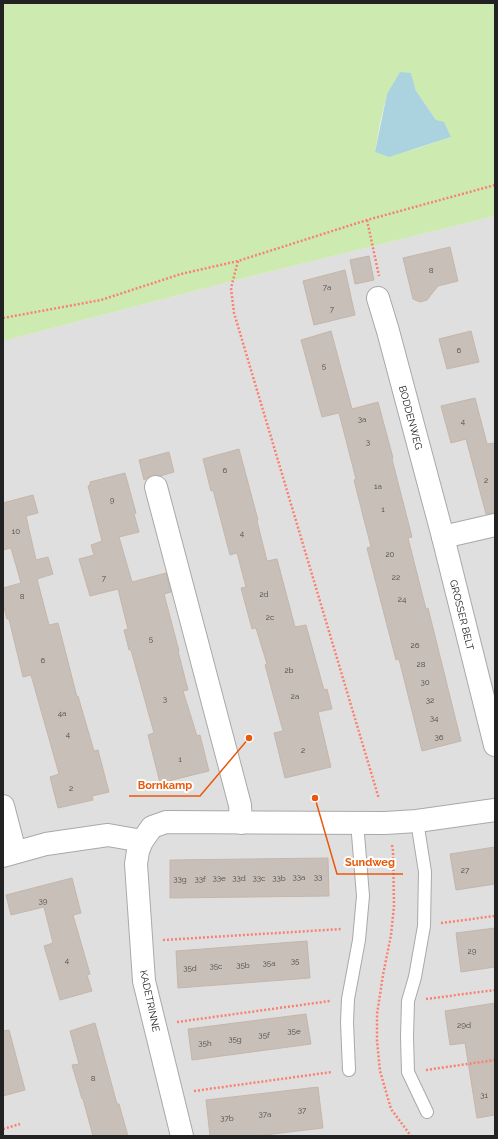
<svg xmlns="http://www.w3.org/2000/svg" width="498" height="1139" viewBox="0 0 498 1139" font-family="Raleway,sans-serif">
<rect width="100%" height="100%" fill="#f2efe9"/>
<path fill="#e0dfdf" d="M495,216V1136H3V341L240,279Z"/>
<path fill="#cdebb0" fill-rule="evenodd" d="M3,3H495V216L240,279L3,341ZM411,73L416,91L436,120L451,137L412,150L375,152L380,123L387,94Z"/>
<path fill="#aad3df" d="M400,72L411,73L416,91L436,120L444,122L451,137L389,157L375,152L387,94Z"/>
<path fill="#c7bfb8" stroke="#c4b6ab" d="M450,247L458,281L438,286L427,300L420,302L413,299L403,258Z
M369,256L374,280L355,284L350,260Z
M345,270L355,315L314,325L303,281Z
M331,331L352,409L378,402L393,458L392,459L412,537L408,538L426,609L428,608L461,741L422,751L399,659L396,660L367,548L371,547L354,480L356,479L339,413L322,417L301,340Z
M471,331L479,362L447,369L439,339Z
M475,398L487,444L495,443V513L486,514L466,439L451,443L441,406Z
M239,449L258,520L257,521L267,561L277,559L295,627L306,625L324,690L327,689L332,709L318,712L331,767L285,778L274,733L283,731L265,665L267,664L256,628L252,629L241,588L246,587L237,553L230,555L213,490L211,491L203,459Z
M169,452L174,472L160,476L153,475L144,480L139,460Z
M125,473L136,513L134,514L139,532L119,537L132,582L166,573L171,592L164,594L179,651H178L188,690L183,691L197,736L200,735L209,771L160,783L148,735L154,733L131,650H129L124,630L128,629L118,589L90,596L79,559L94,555L91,545L102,541L88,486L90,485V482Z
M33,495L38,513L26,516L36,560L48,557L53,574L37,579L49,625L58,623L77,697L78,696L94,751L98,750L109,792L92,796L93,800L58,808L50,777L59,774L31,675L23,677L9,619H7L3,604V588L21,583L11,548L3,550V503Z
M495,847V884L456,890L450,854Z
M328,858L329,896L170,898V860Z
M72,878L81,913L73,915L90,974L87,975L92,991L60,1000L44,946L53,943L44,907L11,915L6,895Z
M495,928V967L461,972L456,933Z
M307,941L310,978L178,988L176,951Z
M495,1003V1115L477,1118L465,1043L450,1045L445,1011Z
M306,1014L311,1044L192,1060L188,1029Z
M95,1023L117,1104H119L128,1136H93L83,1099H82L72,1065L79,1064L70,1031Z
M9,1030L25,1090L3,1096V1031Z
M318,1087L323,1128L256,1136H210L206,1100Z"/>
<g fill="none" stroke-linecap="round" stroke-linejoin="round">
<g stroke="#a9a9a9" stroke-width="14">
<path id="lane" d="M417,821L425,872L424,926L415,977L408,1001L407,1037L408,1072L427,1112
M349,1070L347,1022L348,999L359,940L363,896L357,822"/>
</g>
<g stroke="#a9a9a9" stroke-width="24">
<g id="street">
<path id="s1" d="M378,298L388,331L443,537L495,745"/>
<path d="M156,487L240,805L241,823"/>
<path d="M443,537L495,525"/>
<path d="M3,806L15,852"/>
<path d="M3,856L46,844L108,835L142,841"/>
<path d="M182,1136L144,981L136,864L138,851L142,841L152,827L166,822L385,823L417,821L495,810"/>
</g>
</g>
<path stroke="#fa8072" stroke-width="2.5" stroke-dasharray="2 2" stroke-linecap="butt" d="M367,220L379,276
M238,261L231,288L234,313L379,799
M3,318L101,300L181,274L238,261L367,220L495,185
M392,845L393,851L394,906L391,935L383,975L377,1014V1041L380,1071L391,1109L411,1136
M441,923L495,916
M163,940L342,929
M426,999L495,990
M177,1022L330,1001
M426,1070L495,1060
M194,1091L332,1072
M3,1129L20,1124"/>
<use href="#lane" stroke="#fff" stroke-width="12"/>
<use href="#street" stroke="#fff" stroke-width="22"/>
</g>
<g text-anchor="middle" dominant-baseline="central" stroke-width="4" stroke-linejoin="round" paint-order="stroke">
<g font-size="8" fill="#4b4948">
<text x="431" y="270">8</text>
<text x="327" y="287">7a</text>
<text x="332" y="309">7</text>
<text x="459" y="350">6</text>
<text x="324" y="366">5</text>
<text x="362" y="419">3a</text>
<text x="463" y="421">4</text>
<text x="368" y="442">3</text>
<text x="225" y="470">6</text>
<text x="486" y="480">2</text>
<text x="378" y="486">1a</text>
<text x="112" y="500">9</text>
<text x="383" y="509">1</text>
<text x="16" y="531">10</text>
<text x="242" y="533">4</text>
<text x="390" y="554">20</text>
<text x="396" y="577">22</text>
<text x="104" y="578">7</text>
<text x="264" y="594">2d</text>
<text x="22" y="596">8</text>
<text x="402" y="599">24</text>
<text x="270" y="617">2c</text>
<text x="151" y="639">5</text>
<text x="415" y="645">26</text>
<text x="43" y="660">6</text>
<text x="421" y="664">28</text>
<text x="289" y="670">2b</text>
<text x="425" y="682">30</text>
<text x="295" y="696">2a</text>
<text x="165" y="699">3</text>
<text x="430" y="700">32</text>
<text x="62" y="713">4a</text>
<text x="434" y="718">34</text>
<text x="68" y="734">4</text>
<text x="439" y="737">36</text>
<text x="303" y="750">2</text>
<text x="180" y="759">1</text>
<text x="71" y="788">2</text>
<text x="465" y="870">27</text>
<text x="299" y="877">33a</text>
<text x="318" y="877">33</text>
<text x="219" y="878">33e</text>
<text x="239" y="878">33d</text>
<text x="259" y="878">33c</text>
<text x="279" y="878">33b</text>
<text x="180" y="879">33g</text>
<text x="200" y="879">33f</text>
<text x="43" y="901">39</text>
<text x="472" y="951">29</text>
<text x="67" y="960">4</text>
<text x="295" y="961">35</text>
<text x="269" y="963">35a</text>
<text x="243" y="965">35b</text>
<text x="216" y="966">35c</text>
<text x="190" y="968">35d</text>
<text x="464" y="1025">29d</text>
<text x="294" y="1031">35e</text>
<text x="264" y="1035">35f</text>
<text x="235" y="1039">35g</text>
<text x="205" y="1043">35h</text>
<text x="93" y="1078">8</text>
<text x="484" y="1095">31</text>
<text x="302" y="1110">37</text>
<text x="265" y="1114">37a</text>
<text x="227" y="1118">37b</text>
</g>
<g font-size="10" fill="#222" stroke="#fff">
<text stroke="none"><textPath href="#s1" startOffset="124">BODDENWEG</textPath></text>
<text stroke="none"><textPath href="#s1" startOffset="328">GROSSER BELT</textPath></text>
<text transform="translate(150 1001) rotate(78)">KADETRINNE</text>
</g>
</g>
<path fill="none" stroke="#e8590c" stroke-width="1.5" d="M249 738L200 796H129M315 798L337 874H403"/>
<g fill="#e8590c" stroke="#fff" stroke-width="1.5">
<circle cx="249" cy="738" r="4"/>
<circle cx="315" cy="798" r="4"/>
</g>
<g font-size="11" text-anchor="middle" font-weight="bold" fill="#e8590c" stroke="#fff" stroke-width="4" stroke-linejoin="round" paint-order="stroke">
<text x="165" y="789">Bornkamp</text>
<text x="370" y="866">Sundweg</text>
</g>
<rect width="498" height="1139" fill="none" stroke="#222222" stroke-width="8"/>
</svg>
